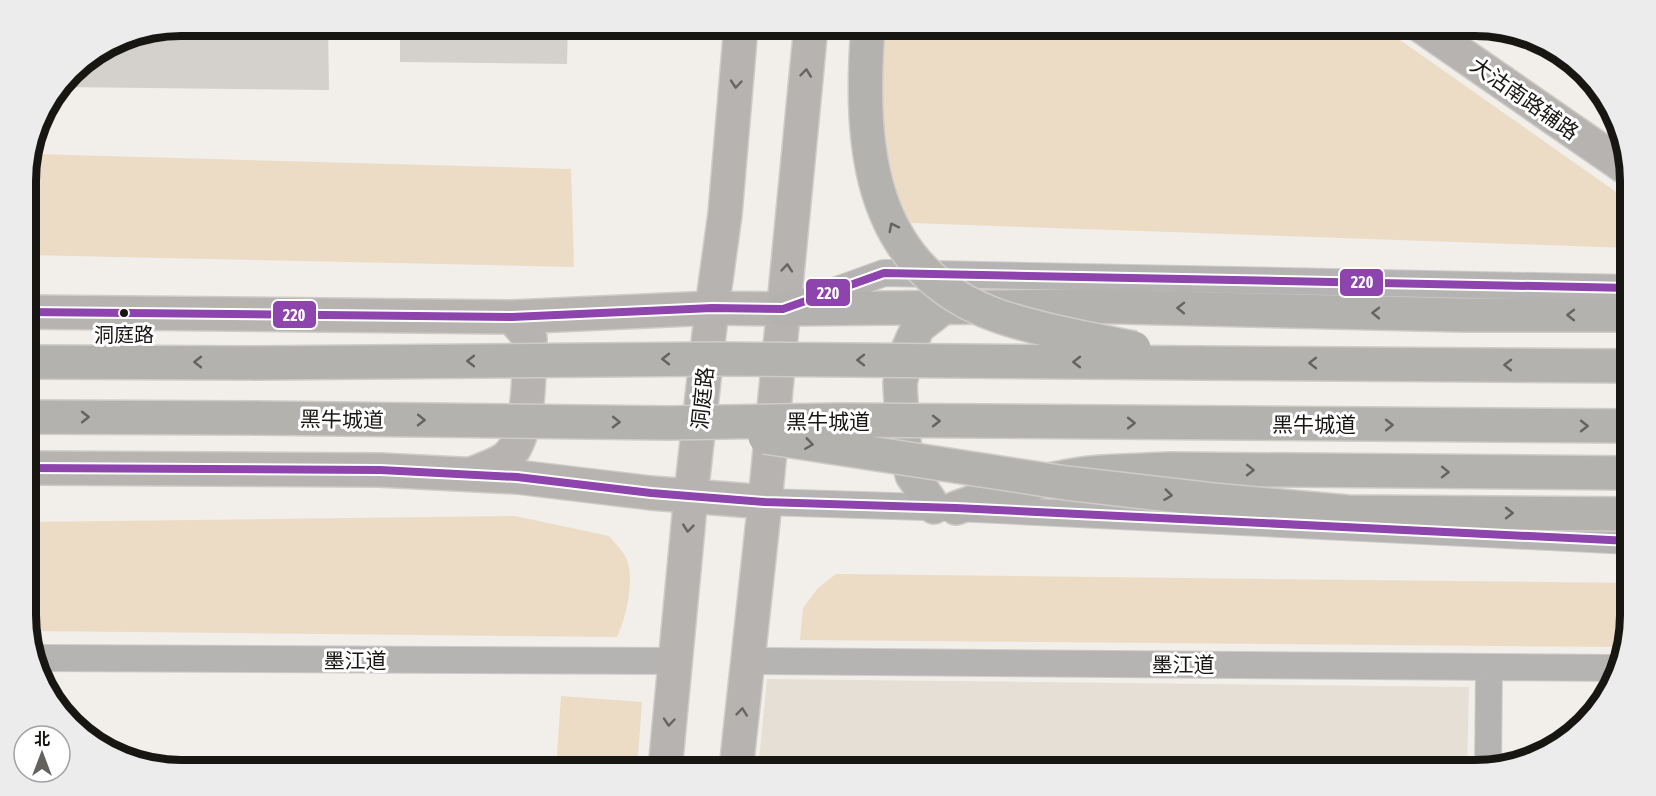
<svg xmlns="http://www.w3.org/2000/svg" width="1656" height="796" viewBox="0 0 1656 796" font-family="'Asap Condensed','Noto Sans SC',sans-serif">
<rect width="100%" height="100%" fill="#f2eeea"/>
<path fill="#e6dfd6" d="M767,679L1469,687L1467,770H758Z"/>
<path fill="#ecdcc6" d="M882,26H1380L1629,201V248L911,223L899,211L891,184L881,130Z
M35,154L571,169L574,267L26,255V228Z
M515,516L609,536C615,543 626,554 628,563C634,584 626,618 617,637L27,631V522Z
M836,574L1630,583V616L1623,647L800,640L803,608L818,588Z
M561,696L642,702L637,770H556Z"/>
<path fill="#d4d1cd" d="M181,26H328L329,90L61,87L78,64L122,37Z
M400,26H568L567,64L400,62Z"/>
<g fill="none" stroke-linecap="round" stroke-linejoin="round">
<g stroke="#cecbc8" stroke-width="28">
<path id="street" d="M798,304L884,273L1630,288
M765,502L956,508L1630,541
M36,658L674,661
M747,661L1618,668
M1488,769L1489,667"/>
</g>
<g stroke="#cecbc8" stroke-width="36">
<path id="secondary" d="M1421,26L1629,170
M26,312L512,317L712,308L783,309
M27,468L380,470L517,477L651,493L765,502
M472,474C483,469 497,465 506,458C531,439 529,368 530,338L512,317
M665,770L691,495L712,308L725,214L741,26
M736,770L765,502L811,26"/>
</g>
<g stroke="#cecbc8" stroke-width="36">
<path id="highway" d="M783,309L1080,306L1462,315H1630
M26,362L256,363
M1199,363L1630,366
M26,417L257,418
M934,507L912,475L903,439L900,383L909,347L918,327L944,307
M956,508C990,496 1024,484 1059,478C1095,470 1133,471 1170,469L1630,473"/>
</g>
<use href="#street" stroke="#b6b4b3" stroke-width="26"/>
<use href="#secondary" stroke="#b6b3b1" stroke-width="33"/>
<use href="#highway" stroke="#b4b2ae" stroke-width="33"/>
<g stroke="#cecbc8" stroke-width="36" stroke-linecap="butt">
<path id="highway-bridge" d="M868,26C859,147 867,271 1001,317C1044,331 1090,339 1134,348
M256,363L719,359L1199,363
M257,418L668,423L839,420L1630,426
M765,437L1066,483L1213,500L1348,512L1630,514"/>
</g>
<use href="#highway-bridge" stroke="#b4b2ae" stroke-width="33"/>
<g stroke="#fff" stroke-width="12">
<path id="bus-1" d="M26,312L512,317L712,308L783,309L884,273L1630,288
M27,468L380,470L517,477L651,493L765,502L956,508L1630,541"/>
</g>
<use href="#bus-1" stroke="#8e44ad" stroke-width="8"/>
</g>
<defs><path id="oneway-chevron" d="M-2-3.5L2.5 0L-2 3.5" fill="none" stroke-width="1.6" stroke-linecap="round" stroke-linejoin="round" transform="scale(1.5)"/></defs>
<g stroke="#676462">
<use href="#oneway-chevron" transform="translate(806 73) rotate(-84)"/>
<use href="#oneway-chevron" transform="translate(736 84) rotate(95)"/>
<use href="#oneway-chevron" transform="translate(787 268) rotate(-85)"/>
<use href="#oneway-chevron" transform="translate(688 528) rotate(96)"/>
<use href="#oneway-chevron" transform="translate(742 712) rotate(-84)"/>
<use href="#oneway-chevron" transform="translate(669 722) rotate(95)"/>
</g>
<g stroke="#666460">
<use href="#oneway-chevron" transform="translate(893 227) rotate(-117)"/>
<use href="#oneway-chevron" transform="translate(1181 308) rotate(-179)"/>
<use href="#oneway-chevron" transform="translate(1376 313) rotate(-179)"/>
<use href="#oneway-chevron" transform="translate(1571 315) rotate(-180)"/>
<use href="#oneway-chevron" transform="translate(666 359) rotate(180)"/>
<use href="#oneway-chevron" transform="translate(861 360) rotate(-180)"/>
<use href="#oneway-chevron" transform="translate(471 361) rotate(180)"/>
<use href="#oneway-chevron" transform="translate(198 362) rotate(-180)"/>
<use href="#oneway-chevron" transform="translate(1077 362) rotate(-180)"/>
<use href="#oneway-chevron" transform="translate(1313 363) rotate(-180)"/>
<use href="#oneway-chevron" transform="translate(1508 365) rotate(-179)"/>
<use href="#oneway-chevron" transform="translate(85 417)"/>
<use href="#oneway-chevron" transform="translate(421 420) rotate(1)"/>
<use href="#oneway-chevron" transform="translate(936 421)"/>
<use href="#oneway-chevron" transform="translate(616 422) rotate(1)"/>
<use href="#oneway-chevron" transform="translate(1131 423)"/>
<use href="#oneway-chevron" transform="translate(1389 425)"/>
<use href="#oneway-chevron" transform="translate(1584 426)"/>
<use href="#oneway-chevron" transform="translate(809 444) rotate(8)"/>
<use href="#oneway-chevron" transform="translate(1250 470) rotate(1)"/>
<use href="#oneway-chevron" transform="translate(1445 472) rotate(1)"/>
<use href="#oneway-chevron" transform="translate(1168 495) rotate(7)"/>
<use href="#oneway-chevron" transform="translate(1509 513)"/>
</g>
<circle fill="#181613" stroke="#fff" stroke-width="2" cx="124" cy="313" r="5"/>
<g text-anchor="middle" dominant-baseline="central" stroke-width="6" stroke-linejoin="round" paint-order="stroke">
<g font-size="20" fill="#181613" stroke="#fff">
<text x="124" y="334">洞庭路</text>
</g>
<g font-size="21" fill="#181613" stroke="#fff">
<text transform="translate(1525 98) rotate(35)">大沽南路辅路</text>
<text transform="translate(702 398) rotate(-84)">洞庭路</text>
<text transform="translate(342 419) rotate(1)">黑牛城道</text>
<text x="828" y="421">黑牛城道</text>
<text x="1314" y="424">黑牛城道</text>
<text x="355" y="660">墨江道</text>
<text x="1183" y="664">墨江道</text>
</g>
</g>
<path d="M0 0H1656V796H0ZM181 36H1475A145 145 0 0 1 1620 181V615A145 145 0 0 1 1475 760H181A145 145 0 0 1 36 615V181A145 145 0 0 1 181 36Z" fill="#edecec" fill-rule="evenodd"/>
<path fill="none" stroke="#181613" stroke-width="8" d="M181 36H1475A145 145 0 0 1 1620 181V615A145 145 0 0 1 1475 760H181A145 145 0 0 1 36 615V181A145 145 0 0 1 181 36Z"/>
<g stroke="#fff" stroke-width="2">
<rect x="1339" y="268" width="45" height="29" rx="6" fill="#8e44ad"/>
<rect x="805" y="278" width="46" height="29" rx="6" fill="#8e44ad"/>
<rect x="272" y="300" width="45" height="29" rx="6" fill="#8e44ad"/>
</g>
<g font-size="16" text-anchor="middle" font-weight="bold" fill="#fff">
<text x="1362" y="288">220</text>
<text x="828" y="299">220</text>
<text x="294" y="321">220</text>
</g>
<g transform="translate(42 754)"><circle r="28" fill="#ffffff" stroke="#a3a2a1" stroke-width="1.5"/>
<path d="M0-4.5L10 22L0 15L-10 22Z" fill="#64625e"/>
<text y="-9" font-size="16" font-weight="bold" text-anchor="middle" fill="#181613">北</text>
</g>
</svg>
